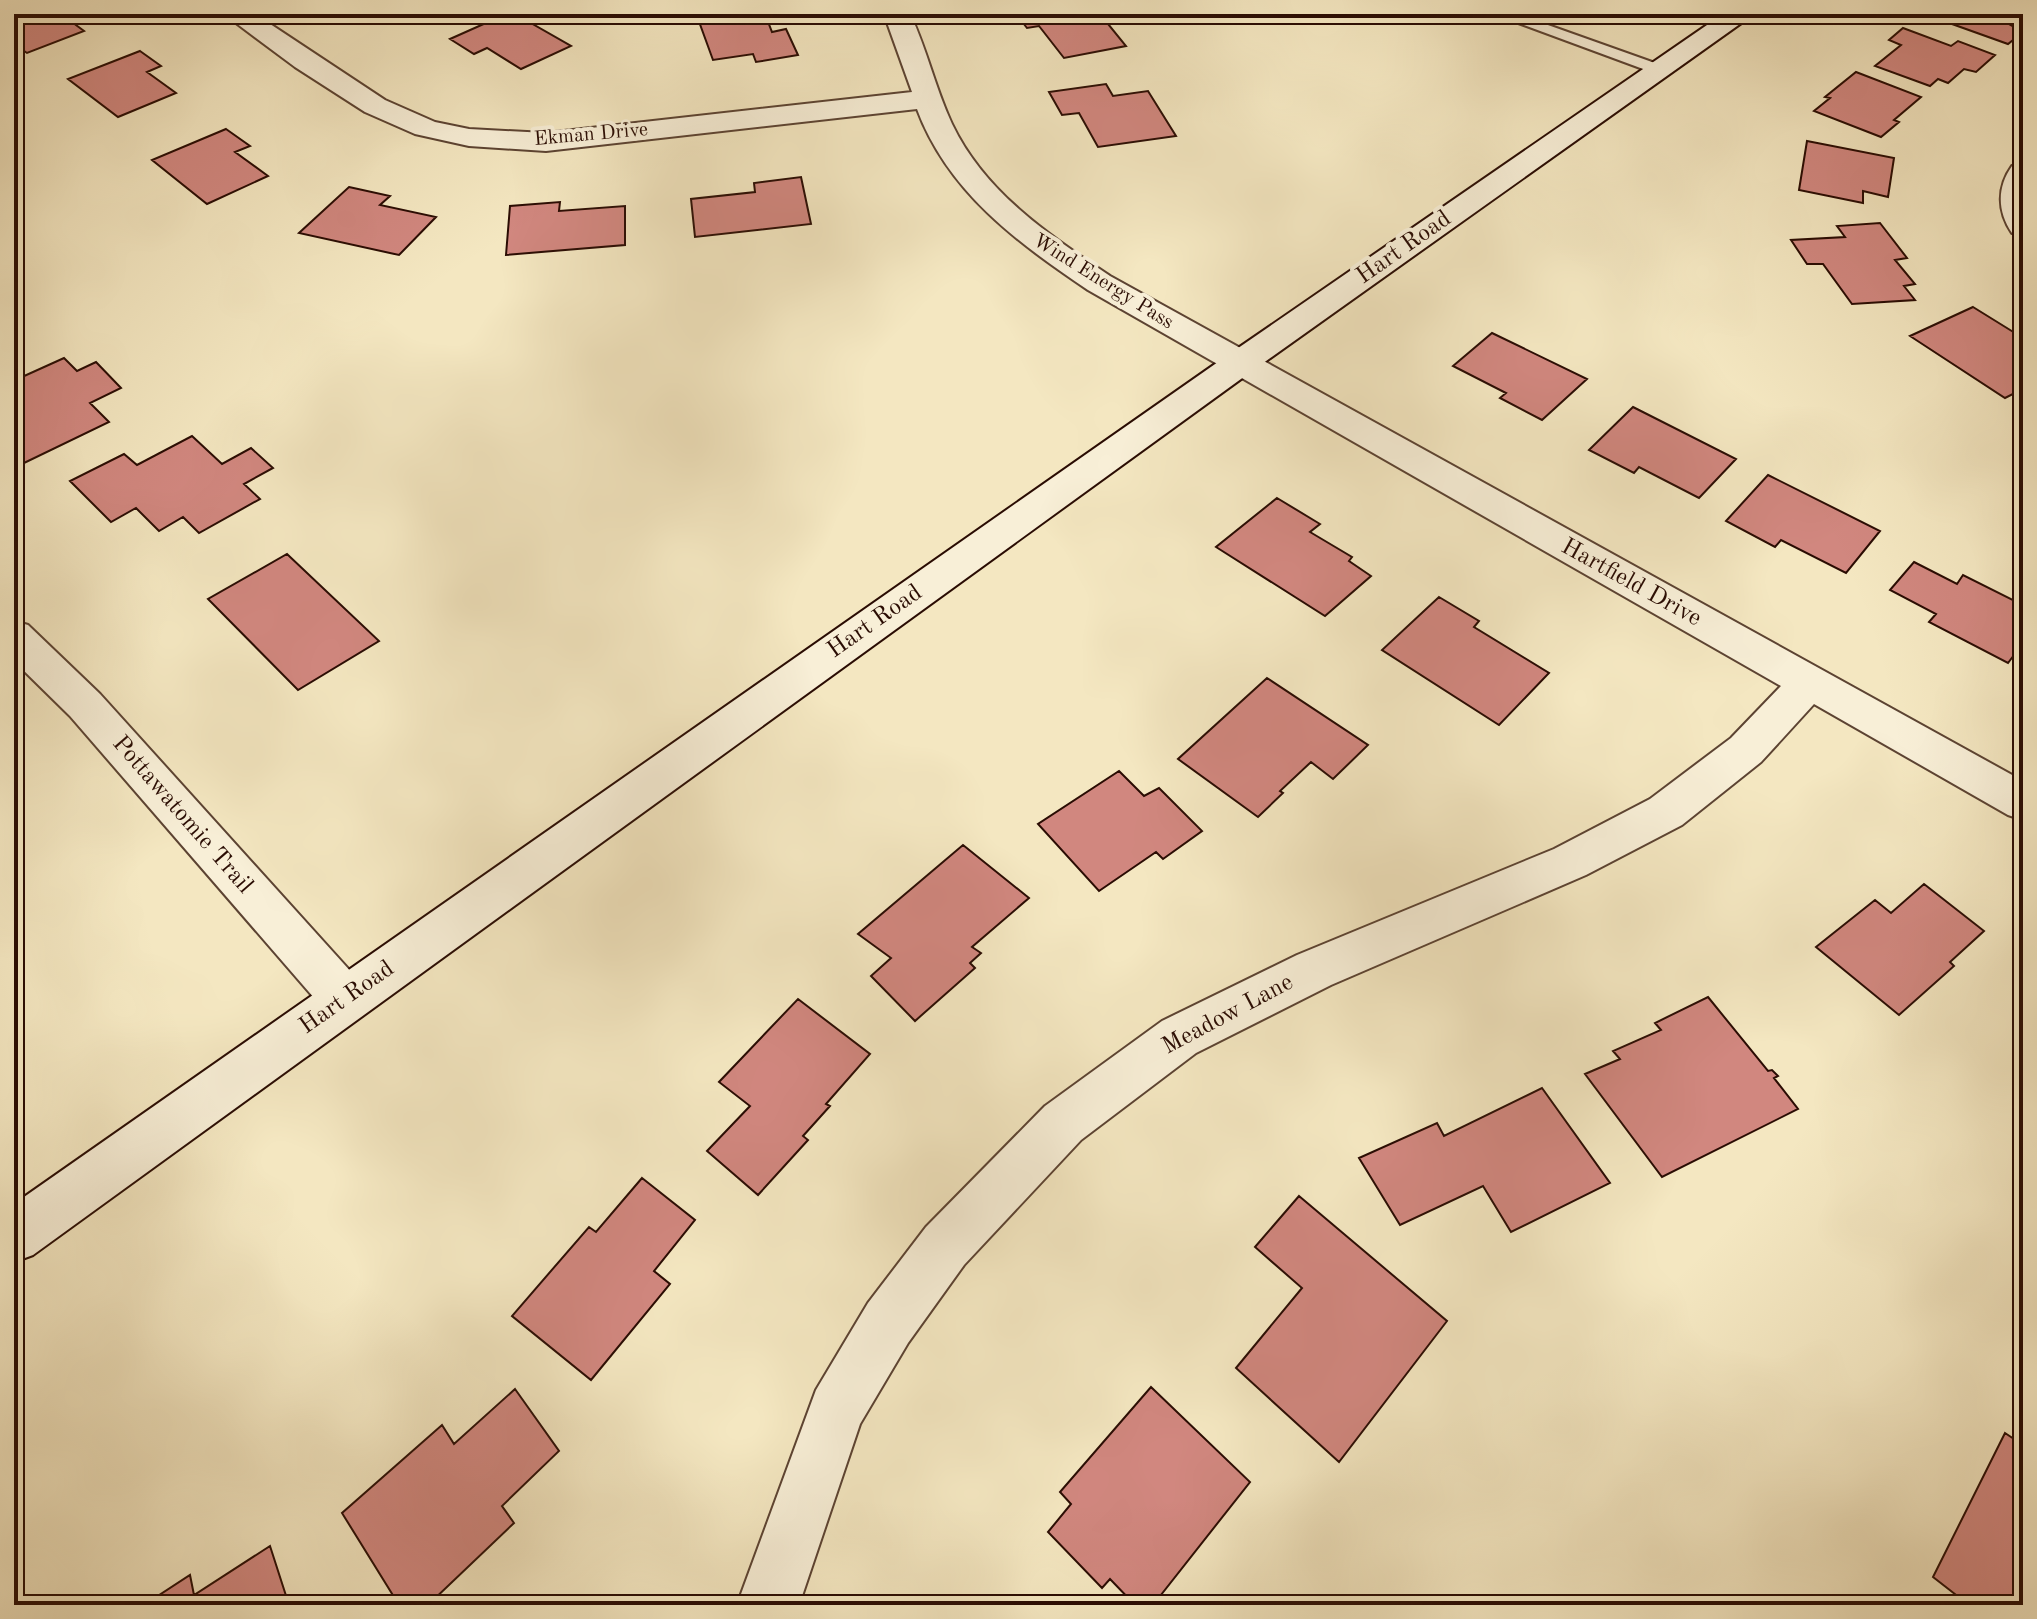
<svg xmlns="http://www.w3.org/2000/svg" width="2037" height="1619" viewBox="0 0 2037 1619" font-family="'Old Standard TT',serif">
<rect width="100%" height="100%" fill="#f4e7c1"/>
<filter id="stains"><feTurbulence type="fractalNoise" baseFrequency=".0025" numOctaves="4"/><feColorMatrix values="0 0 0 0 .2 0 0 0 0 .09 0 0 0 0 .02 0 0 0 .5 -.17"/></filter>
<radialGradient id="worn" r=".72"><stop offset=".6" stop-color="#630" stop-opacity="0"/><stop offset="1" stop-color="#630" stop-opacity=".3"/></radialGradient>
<path fill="#d1877f" stroke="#2a0c03" stroke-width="2" d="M14,14H61L84,31L27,53L14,44Z
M506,14H515L571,46L521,69L487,48L474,54L450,39Z
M712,14H765L772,32L786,29L798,55L756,62L753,54L713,60L697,16Z
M1016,14H1100L1126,46L1064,58L1039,26L1027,28Z
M1924,14H2021L2009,24L2023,32L2008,44Z
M1903,28L1951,46L1958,41L1995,55L1976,72L1964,69L1948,83L1938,79L1930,86L1875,66L1901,45L1889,40Z
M140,51L161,66L147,72L176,93L118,117L68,79Z
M1856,72L1921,97L1894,120L1899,122L1881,137L1814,111L1830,98L1825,97Z
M1106,84L1113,96L1148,91L1176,136L1098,147L1079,113L1062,115L1049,92Z
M226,129L250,146L235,152L268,176L207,204L152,160Z
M1807,141L1894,158L1888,197L1863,191V203L1799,190Z
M801,177L811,224L695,237L691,199L755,192L754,183Z
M349,187L390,196L380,205L436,217L399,255L299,233Z
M560,202L559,211L625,206V245L506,255L510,206Z
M1880,223L1907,258L1895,260L1915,284L1904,286L1915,300L1852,304L1823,264H1807L1791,240L1845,237L1837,226Z
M1973,307L2023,338V389L2005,398L1910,336Z
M1492,333L1587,379L1542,420L1500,398L1506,393L1453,366Z
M64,358L77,371L96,362L121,388L90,403L109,422L22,464L14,456V369L22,377Z
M1633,407L1736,459L1699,498L1639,467L1634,473L1589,450Z
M192,436L222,464L251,448L273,468L244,484L260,499L199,533L183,517L159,531L136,508L111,522L70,481L124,454L137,465Z
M1768,475L1880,531L1846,573L1781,540L1775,547L1726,521Z
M1277,498L1320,524L1310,532L1352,557L1349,561L1371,576L1325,616L1216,547Z
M287,554L379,641L298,690L208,599Z
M1914,562L1957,584L1963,575L2023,605V643L2008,663L1929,622L1936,614L1890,590Z
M1439,597L1479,621L1474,627L1549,673L1499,725L1382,650Z
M1267,678L1368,745L1333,779L1311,762L1280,791L1283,793L1258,817L1178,759Z
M1119,771L1144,796L1159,788L1202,831L1163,859L1156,852L1099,891L1038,824Z
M963,845L1029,898L972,947L981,953L970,963L975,968L915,1021L871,976L891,958L858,934Z
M1924,884L1984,931L1950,962L1954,966L1899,1015L1816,947L1875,900L1891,913Z
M1708,997L1768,1071L1772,1070L1778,1076L1774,1078L1798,1109L1662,1177L1585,1074L1620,1059L1613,1051L1661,1030L1655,1023Z
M798,999L870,1054L826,1104L830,1106L803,1136L808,1140L758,1195L707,1151L750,1106L719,1082Z
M1542,1088L1610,1183L1511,1232L1483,1186L1400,1225L1359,1158L1437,1123L1444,1136Z
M642,1178L695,1220L654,1271L670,1284L591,1380L512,1316L589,1227L596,1232Z
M1299,1196L1447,1321L1339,1462L1236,1368L1302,1288L1255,1247Z
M1151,1387L1250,1482L1153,1605H1135L1110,1579L1102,1588L1048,1532L1071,1504L1060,1492Z
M515,1389L559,1451L502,1506L514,1523L428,1605H399L342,1513L442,1425L454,1444Z
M2005,1433L2023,1445V1605H1969L1933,1577Z
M270,1546L289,1605H144L190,1575L194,1595Z"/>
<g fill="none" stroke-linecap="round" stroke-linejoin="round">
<g stroke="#5c4332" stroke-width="4">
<path id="lane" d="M1494,14H1517L1666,67L1668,70L1660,75L1654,73Z"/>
</g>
<g stroke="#5c4332" stroke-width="4">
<path id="street" d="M224,14H255L385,100L435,122L469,129L546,133L912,92L884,14H910C927,49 935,88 952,124C985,193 1049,235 1110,276L2023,781V820L2008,815L1814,704L1761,762L1682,825L1586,875L1331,985L1196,1053L1081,1140L964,1265L908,1343L860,1424L799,1605H737L816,1390L868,1303L926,1227L1045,1106L1162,1021L1297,955L1554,849L1650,799L1731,738L1781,686L1088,290C1017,242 948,192 917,109L546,151L469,146L415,134L365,112L295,67Z
M2023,163V235L2012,233C1997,211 1997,187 2012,166Z
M14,621L28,625L100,694L362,984L369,999L362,1014L345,1021L328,1014L70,716L14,661Z"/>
</g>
<g stroke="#2a0c03" stroke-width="4">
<path id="secondary" d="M1723,14H1754L1252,371L33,1255L14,1262V1204L1228,355Z"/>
</g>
<use href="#lane" fill="#f8efd7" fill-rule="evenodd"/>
<use href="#street" fill="#f8efd7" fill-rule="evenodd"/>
<use href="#secondary" fill="#f8efd7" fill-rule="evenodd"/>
</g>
<g text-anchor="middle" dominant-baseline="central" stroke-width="8" stroke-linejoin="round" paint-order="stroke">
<g font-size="20" fill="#2a0c03" stroke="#f8efd7">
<text transform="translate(591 135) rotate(-5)">Ekman Drive</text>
<text transform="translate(1103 282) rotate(32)">Wind Energy Pass</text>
</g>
<g font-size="24" fill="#2a0c03" stroke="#f8efd7">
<text transform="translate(1404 248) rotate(-35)">Hart Road</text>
<text transform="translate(1631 583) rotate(29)">Hartfield Drive</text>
<text transform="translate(875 622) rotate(-35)">Hart Road</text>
<text transform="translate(182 815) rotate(49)">Pottawatomie Trail</text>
<text transform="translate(347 998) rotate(-35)">Hart Road</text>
<text transform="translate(1228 1015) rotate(-28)">Meadow Lane</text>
</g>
</g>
<rect width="2037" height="1619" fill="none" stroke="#f4e7c1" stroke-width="48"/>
<rect x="16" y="16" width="2005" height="1587" fill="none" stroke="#2a0c03" stroke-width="4"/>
<rect x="24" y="24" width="1989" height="1571" fill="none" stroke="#2a0c03" stroke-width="2"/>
<rect width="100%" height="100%" filter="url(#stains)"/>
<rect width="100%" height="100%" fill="url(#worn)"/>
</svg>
